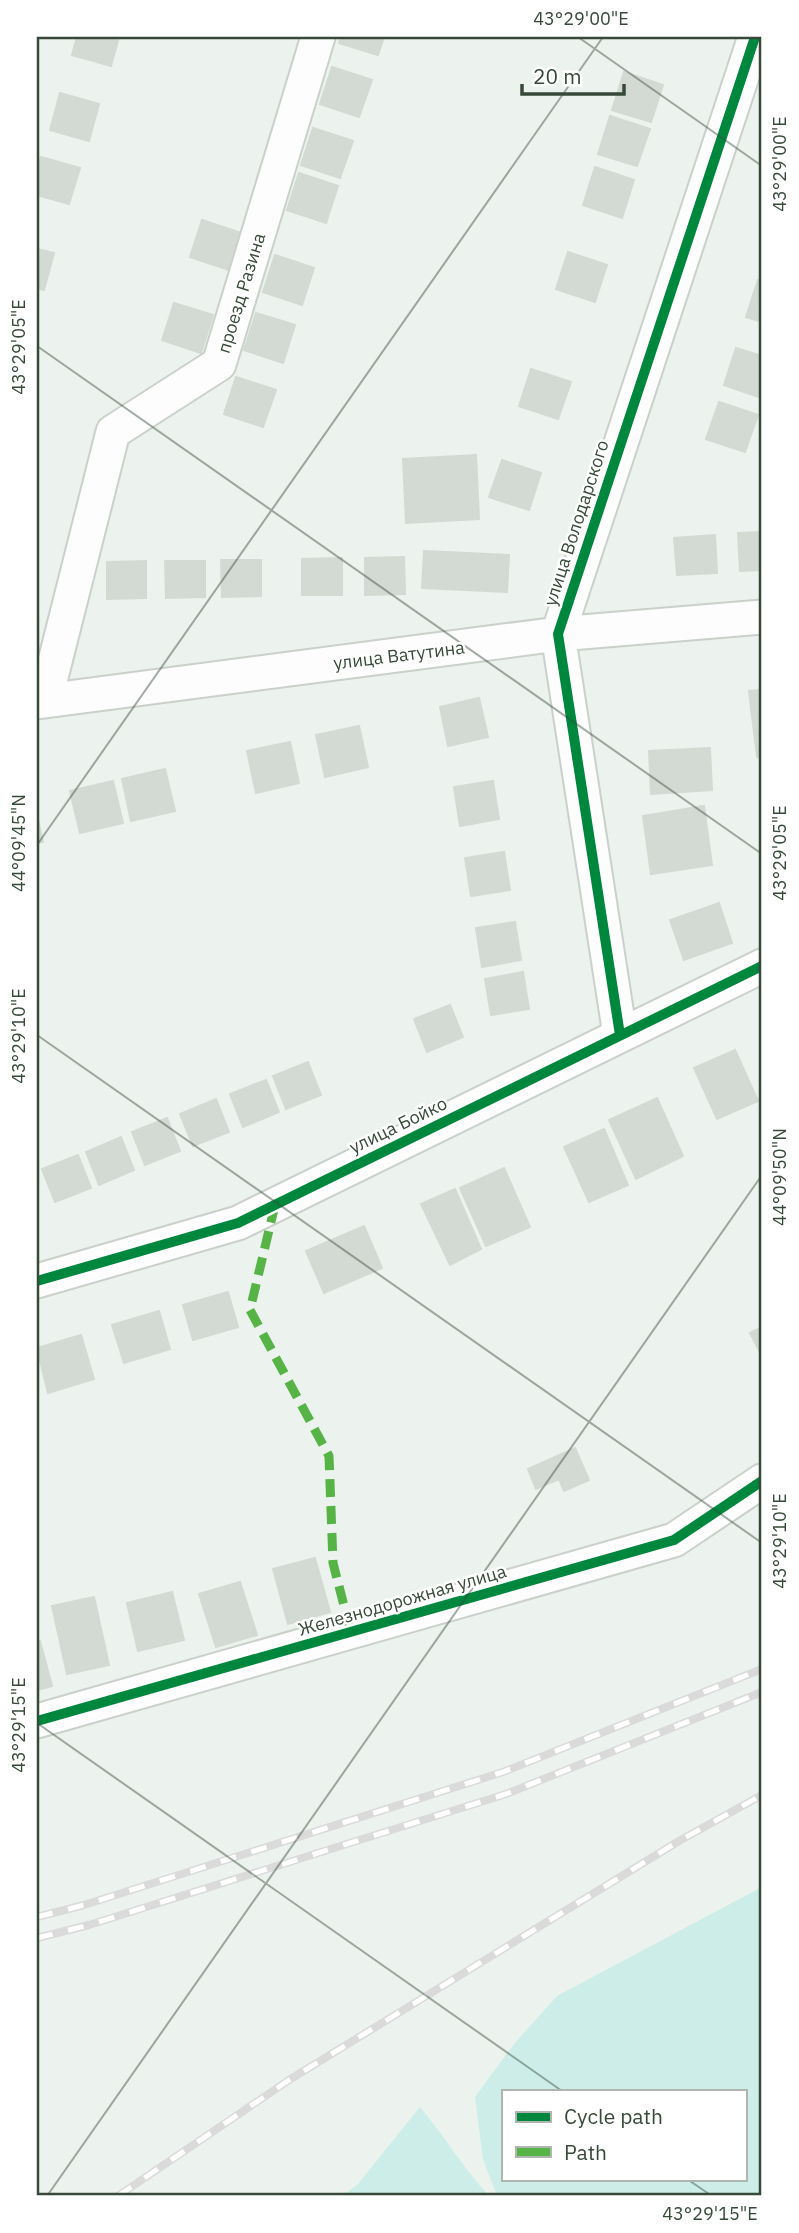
<svg xmlns="http://www.w3.org/2000/svg" width="799" height="2233" viewBox="0 0 799 2233" font-family="'IBM Plex Sans',sans-serif">
<rect width="100%" height="100%" fill="#ecf2ed"/>
<path fill="#ccede8" fill-rule="evenodd" d="M762,1887V2196H497L483,2159L475,2097L514,2044L557,1996ZM503,2091H745V2179H503Z
M420,2107C444,2136 464,2169 489,2196H342L358,2184Z"/>
<path fill="#d3dad4" stroke="#d2dad3" stroke-width="2" d="M77,37H119L111,66L72,55Z
M341,37H384L378,55L339,43Z
M332,67L372,80L359,117L320,104Z
M624,72L663,85L651,122L612,110Z
M60,93L99,104L89,141L50,130Z
M610,116L650,129L637,166L598,154Z
M313,128L353,141L340,178L301,165Z
M41,157L80,168L69,204L37,195V171Z
M595,167L634,180L622,218L583,205Z
M299,173L338,186L326,223L287,210Z
M202,220L241,233L229,270L190,257Z
M37,249L54,253L44,290L37,288Z
M568,252L607,265L595,302L556,289Z
M275,255L314,268L302,305L263,292Z
M758,280L762,281V322L746,317Z
M174,303L213,315L201,353L162,340Z
M256,313L295,325L283,363L244,350Z
M736,348L762,356V398L724,385Z
M531,369L571,382L558,419L519,406Z
M236,377L276,390L263,427L224,414Z
M719,402L758,415L745,452L706,439Z
M476,455L479,519L406,523L403,459Z
M502,460L541,473L529,510L489,497Z
M762,532V570L740,571L738,533Z
M715,535L717,573L677,575L674,538Z
M424,551L509,555L507,592L422,588Z
M404,557L405,594L365,595V558Z
M342,558V595H302V559Z
M221,560H261V596L222,597Z
M146,561V598L107,599V562Z
M165,561H205V597L166,598Z
M762,690V756L757,757L749,691Z
M479,698L488,737L448,746L440,707Z
M359,726L368,767L325,777L316,735Z
M290,742L299,783L256,793L247,751Z
M710,748L712,790L651,794L649,751Z
M165,769L175,811L131,821L122,779Z
M113,781L123,823L80,833L70,791Z
M493,781L499,819L460,826L454,787Z
M704,806L712,865L651,874L643,816Z
M37,815L43,842L37,843Z
M504,852L510,890L471,896L465,858Z
M719,903L732,943L684,960L670,920Z
M515,922L521,960L482,967L476,928Z
M523,972L529,1009L491,1015L485,979Z
M450,1005L463,1037L427,1052L414,1019Z
M735,1050L758,1101L717,1119L694,1068Z
M308,1062L321,1095L286,1109L273,1076Z
M266,1080L279,1112L243,1127L230,1094Z
M657,1098L683,1156L636,1179L609,1120Z
M216,1099L229,1132L193,1146L180,1114Z
M167,1118L180,1151L145,1165L132,1132Z
M604,1129L628,1185L589,1202L564,1147Z
M121,1137L134,1170L99,1185L86,1152Z
M78,1155L91,1188L55,1202L42,1169Z
M504,1168L530,1227L486,1246L460,1188Z
M455,1189L481,1249L450,1265L421,1204Z
M364,1226L382,1268L324,1293L306,1251Z
M228,1292L238,1327L193,1340L183,1305Z
M159,1311L170,1349L124,1363L112,1325Z
M762,1327V1356L750,1333Z
M81,1335L94,1379L48,1393L37,1348Z
M575,1448L589,1480L564,1491L559,1479L536,1489L528,1469Z
M315,1558L330,1612L288,1624L273,1569Z
M240,1582L257,1635L216,1647L199,1594Z
M172,1592L184,1640L138,1651L127,1603Z
M94,1597L109,1665L67,1674L52,1606Z
M40,1641L52,1686L37,1690V1642Z"/>
<g fill="none" stroke-linecap="round" stroke-linejoin="round">
<g stroke="#cad0ca" stroke-width="37">
<path id="minor" d="M45,701L113,432L219,364L318,37
M37,702L558,634L762,617
M620,1035L558,634L755,37
M37,1281L238,1223L762,966
M37,1721L674,1540L762,1481"/>
</g>
<use href="#minor" stroke="#fcfdfc" stroke-width="33"/>
<g stroke="#d9dad9" stroke-width="8">
<path id="rail" d="M37,1917L84,1905L503,1772L762,1669
M37,1938L89,1925L506,1794L762,1692
M118,2196L289,2080L679,1841L762,1795"/>
</g>
<use href="#rail" stroke="#fff" stroke-width="5" stroke-dasharray="16" stroke-linecap="butt"/>
<path stroke="#56b346" stroke-width="9" stroke-dasharray="18 9" stroke-linecap="butt" d="M275,1205L250,1310L329,1456L333,1563L351,1633"/>
<g stroke="#fff" stroke-width="15">
<path id="cycleway" d="M620,1035L558,634L755,37
M37,1281L238,1223L762,966
M37,1721L674,1540L762,1481"/>
</g>
<use href="#cycleway" stroke="#00873e" stroke-width="10"/>
</g>
<path fill="none" stroke="#374939" stroke-width="2" stroke-opacity="0.45" d="M578,37L762,166M37,346L762,854M37,845L603,37M37,1035L762,1543M37,1723L562,2091M687,2179L712,2196M47,2196L762,1175"/>
<g text-anchor="middle" dominant-baseline="central" stroke-width="5" stroke-linejoin="round" paint-order="stroke">
<g font-size="18" fill="#374939" stroke="#fff">
<text transform="translate(241 293) rotate(-73)">проезд Разина</text>
<text transform="translate(576 523) rotate(-72)">улица Володарского</text>
<text transform="translate(399 655) rotate(-7)">улица Ватутина</text>
<text transform="translate(398 1125) rotate(-26)">улица Бойко</text>
<text transform="translate(402 1600) rotate(-16)">Железнодорожная улица</text>
</g>
</g>
<rect width="799" height="2233" fill="none" stroke="#ffffff" stroke-width="77"/>
<rect x="502" y="2090" width="245" height="91" fill="#ffffff" stroke="#afb6b0" stroke-width="2"/>
<rect x="516" y="2112" width="35" height="10" fill="#00873e" stroke="#afb6b0" stroke-width="2"/>
<text x="564" y="2124" font-size="21" fill="#374939">Cycle path</text>
<rect x="516" y="2147" width="35" height="10" fill="#56b346" stroke="#afb6b0" stroke-width="2"/>
<text x="564" y="2160" font-size="21" fill="#374939">Path</text>
<path d="M522 84v10h102v-10" fill="none" stroke="#374939" stroke-width="3.5"/>
<text x="533" y="84" font-size="21" fill="#374939" stroke="#ffffff" stroke-width="5" paint-order="stroke">20 m</text>
<rect x="38" y="38" width="722" height="2156" fill="none" stroke="#374939" stroke-width="2.5"/>
<g font-size="18" text-anchor="middle" fill="#374939">
<text x="581" y="25">43°29'00"E</text>
<text transform="translate(780 164) rotate(-90)" y="6">43°29'00"E</text>
<text transform="translate(19 347) rotate(-90)" y="6">43°29'05"E</text>
<text transform="translate(19 843) rotate(-90)" y="6">44°09'45"N</text>
<text transform="translate(780 853) rotate(-90)" y="6">43°29'05"E</text>
<text transform="translate(19 1036) rotate(-90)" y="6">43°29'10"E</text>
<text transform="translate(780 1177) rotate(-90)" y="6">44°09'50"N</text>
<text transform="translate(780 1541) rotate(-90)" y="6">43°29'10"E</text>
<text transform="translate(19 1725) rotate(-90)" y="6">43°29'15"E</text>
<text x="710" y="2220">43°29'15"E</text>
</g>
</svg>
